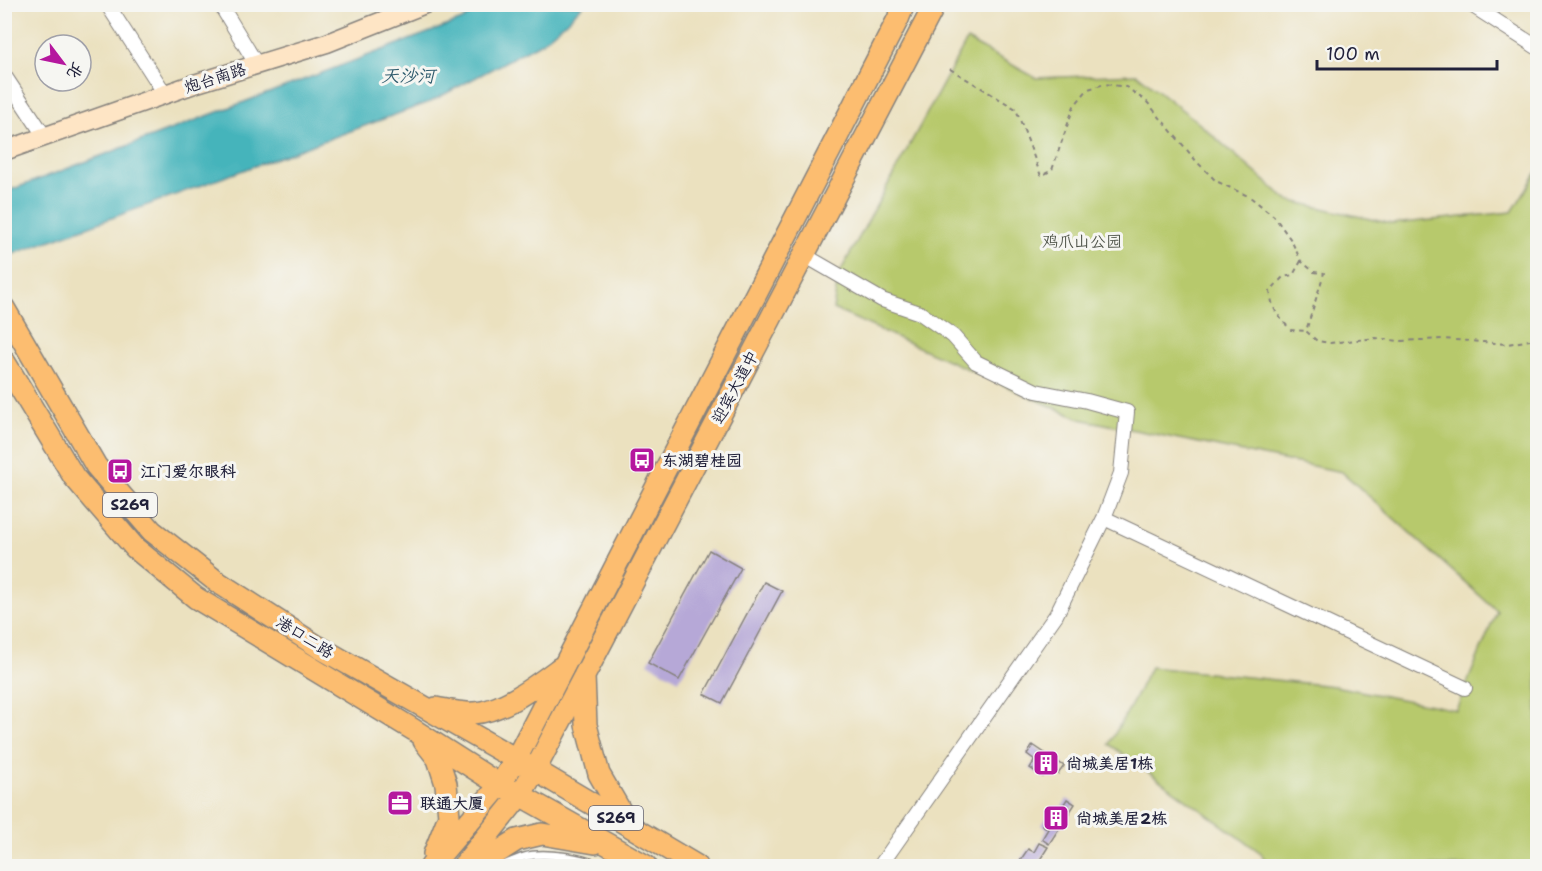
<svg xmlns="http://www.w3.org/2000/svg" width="1542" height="871" viewBox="0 0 1542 871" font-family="'Shantell Sans','LXGW WenKai TC',sans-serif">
<rect width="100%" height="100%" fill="#f6f6f2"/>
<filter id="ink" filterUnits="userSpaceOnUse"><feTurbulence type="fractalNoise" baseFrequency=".0167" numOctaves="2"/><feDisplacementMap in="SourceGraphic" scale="12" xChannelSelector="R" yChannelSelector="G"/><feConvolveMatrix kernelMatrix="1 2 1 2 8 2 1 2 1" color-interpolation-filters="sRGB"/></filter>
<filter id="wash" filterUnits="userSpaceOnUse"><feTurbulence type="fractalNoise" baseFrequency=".008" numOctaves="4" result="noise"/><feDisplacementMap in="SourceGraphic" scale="24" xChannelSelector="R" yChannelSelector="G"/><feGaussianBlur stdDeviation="1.35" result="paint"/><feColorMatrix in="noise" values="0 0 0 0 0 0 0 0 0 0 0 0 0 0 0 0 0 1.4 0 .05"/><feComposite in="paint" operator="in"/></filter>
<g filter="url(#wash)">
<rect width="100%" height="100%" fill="#ebe1bf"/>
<path fill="#b7c96c" stroke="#6c7654" stroke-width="1.5" d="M967,40L1036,78L1137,74L1195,120L1287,200L1392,224L1512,212L1537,172V866H1268L1261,853L1109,744L1134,700L1150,667L1334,686L1456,710L1497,611L1342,472L1080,419L833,309L839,274Z"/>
<path fill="#44b4bb" stroke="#336b7b" stroke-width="1.5" d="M485,5H583L565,23L542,42L430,102L5,257V192L462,20Z"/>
<g id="blocks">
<path fill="#b6a8d7" d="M709,550L741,568L679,680L648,663Z
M764,582L782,591L722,703L704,694Z
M1033,745L1064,766L1058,774L1049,770L1043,777L1030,768L1035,760L1027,754Z
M1067,799L1075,804L1049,844L1042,839L1048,829L1042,825L1053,809L1059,812Z
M1039,843L1048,847L1036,866L1017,865L1028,849L1034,852Z"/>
</g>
</g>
<g filter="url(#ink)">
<use href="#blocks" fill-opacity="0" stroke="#86827d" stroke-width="1.5"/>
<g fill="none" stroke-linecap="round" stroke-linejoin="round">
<g stroke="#86827d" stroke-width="10">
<path id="lane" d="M502,866C509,863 517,859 524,857C545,851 582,858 601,866"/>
</g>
<g stroke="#86827d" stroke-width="16">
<path id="street" d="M107,4L165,94
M220,4L257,65
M1470,4L1538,48
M4,75L45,137
M804,255L882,300L920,313L953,336L976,362L1036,391L1087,401L1127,412L1121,473L1104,518L1056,615L880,866
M1104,518L1465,688"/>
</g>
<g stroke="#86827d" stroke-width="21">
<path id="secondary" d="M4,151L194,84L327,43L425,4"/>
</g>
<g stroke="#86827d" stroke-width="24">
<path id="primary" d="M4,308L96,466L152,531L216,581L317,646L535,770L697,866
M4,361L74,477L135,548L196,598L414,730L500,785L520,795L646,866
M584,676L586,725L599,774L628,824
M436,708C447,710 461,714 473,713C502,712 537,685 560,668
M424,741L438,759L446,784L449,816L434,854
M431,866L500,785L516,759L898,19L904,4
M463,866L520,795L535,770L935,4
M476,866L517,840L542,834L595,843"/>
</g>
<path stroke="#86827d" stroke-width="2" stroke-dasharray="4.5 4.5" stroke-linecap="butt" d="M950,69L1016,109L1041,176L1052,170L1074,106L1088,89L1105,84L1126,87L1147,102L1197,162L1216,181L1250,197L1274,216L1291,240L1301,261L1314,272L1324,273L1306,331L1317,341L1330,343L1376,338L1399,341L1443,339L1508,344L1530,340L1538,335
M1538,256L1533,271L1538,276
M1301,261L1293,275L1283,277L1270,291C1272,310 1278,316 1291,330L1306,331
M1538,652V659"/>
<use href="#lane" stroke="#fff" stroke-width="7"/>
<use href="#street" stroke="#fff" stroke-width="14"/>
<use href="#secondary" stroke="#fee5c5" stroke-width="18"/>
<use href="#primary" stroke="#fcbd6f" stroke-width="21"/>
</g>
</g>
<defs>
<g id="bus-square" transform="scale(1.35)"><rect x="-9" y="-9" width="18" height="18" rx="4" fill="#b5179e" stroke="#f6f6f2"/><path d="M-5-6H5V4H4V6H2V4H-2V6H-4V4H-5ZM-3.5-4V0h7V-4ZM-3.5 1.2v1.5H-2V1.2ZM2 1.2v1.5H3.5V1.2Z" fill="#fff"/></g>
<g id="building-square" transform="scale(1.35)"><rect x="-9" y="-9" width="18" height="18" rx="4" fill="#b5179e" stroke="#f6f6f2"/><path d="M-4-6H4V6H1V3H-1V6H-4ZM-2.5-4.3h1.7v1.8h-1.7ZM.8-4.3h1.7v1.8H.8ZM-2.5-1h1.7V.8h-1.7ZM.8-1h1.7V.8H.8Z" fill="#fff"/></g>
<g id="office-square" transform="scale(1.35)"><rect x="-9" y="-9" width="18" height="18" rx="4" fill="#b5179e" stroke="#f6f6f2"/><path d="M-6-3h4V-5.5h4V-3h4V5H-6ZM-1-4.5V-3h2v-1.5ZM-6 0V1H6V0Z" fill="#fff"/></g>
</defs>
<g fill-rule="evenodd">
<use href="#bus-square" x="642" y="460"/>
<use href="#bus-square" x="120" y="471"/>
<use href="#building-square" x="1046" y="763"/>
<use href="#office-square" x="400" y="803"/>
<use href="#building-square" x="1056" y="818"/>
</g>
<g text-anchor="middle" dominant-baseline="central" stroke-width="6" stroke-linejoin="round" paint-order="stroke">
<g fill="#f6f6f2" stroke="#626272" stroke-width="1.5">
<rect x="103" y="493" width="54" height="24" rx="4.5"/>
<rect x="589" y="806" width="54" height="24" rx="4.5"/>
</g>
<g font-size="15" font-weight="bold" fill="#22223b">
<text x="130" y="505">S269</text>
<text x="616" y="818">S269</text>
</g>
<g font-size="16" fill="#22223b" stroke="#f6f6f2">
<text transform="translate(215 78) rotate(-18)">炮台南路</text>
<text transform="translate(735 387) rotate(-62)">迎宾大道中</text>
<text transform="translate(305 637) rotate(32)">港口二路</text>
</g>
<g font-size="16" fill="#4f544a" stroke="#f6f6f2">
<text x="1082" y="241">鸡爪山公园</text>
</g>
<g font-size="16" font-weight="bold" fill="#22223b" stroke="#f6f6f2" text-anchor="start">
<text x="662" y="460">东湖碧桂园</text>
<text x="140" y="471">江门爱尔眼科</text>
<text x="1066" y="763">尚城美居1栋</text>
<text x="420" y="803">联通大厦</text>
<text x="1076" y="818">尚城美居2栋</text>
</g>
<g font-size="18" font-style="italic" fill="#305c6e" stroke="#f6f6f2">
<text x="408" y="76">天沙河</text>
</g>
</g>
<rect width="1542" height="871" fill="none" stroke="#f6f6f2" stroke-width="24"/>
<g transform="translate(63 63) rotate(122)"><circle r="28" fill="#f6f6f2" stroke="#a1a1a9" stroke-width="1.5"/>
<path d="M0-4.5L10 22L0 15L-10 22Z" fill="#b5179e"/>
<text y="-9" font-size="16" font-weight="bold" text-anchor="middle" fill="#22223b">北</text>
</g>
<path d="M1317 60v9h180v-9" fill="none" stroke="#22223b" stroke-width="3"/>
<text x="1326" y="60" font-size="18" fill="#22223b" stroke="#f6f6f2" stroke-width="4.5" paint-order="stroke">100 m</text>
</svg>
